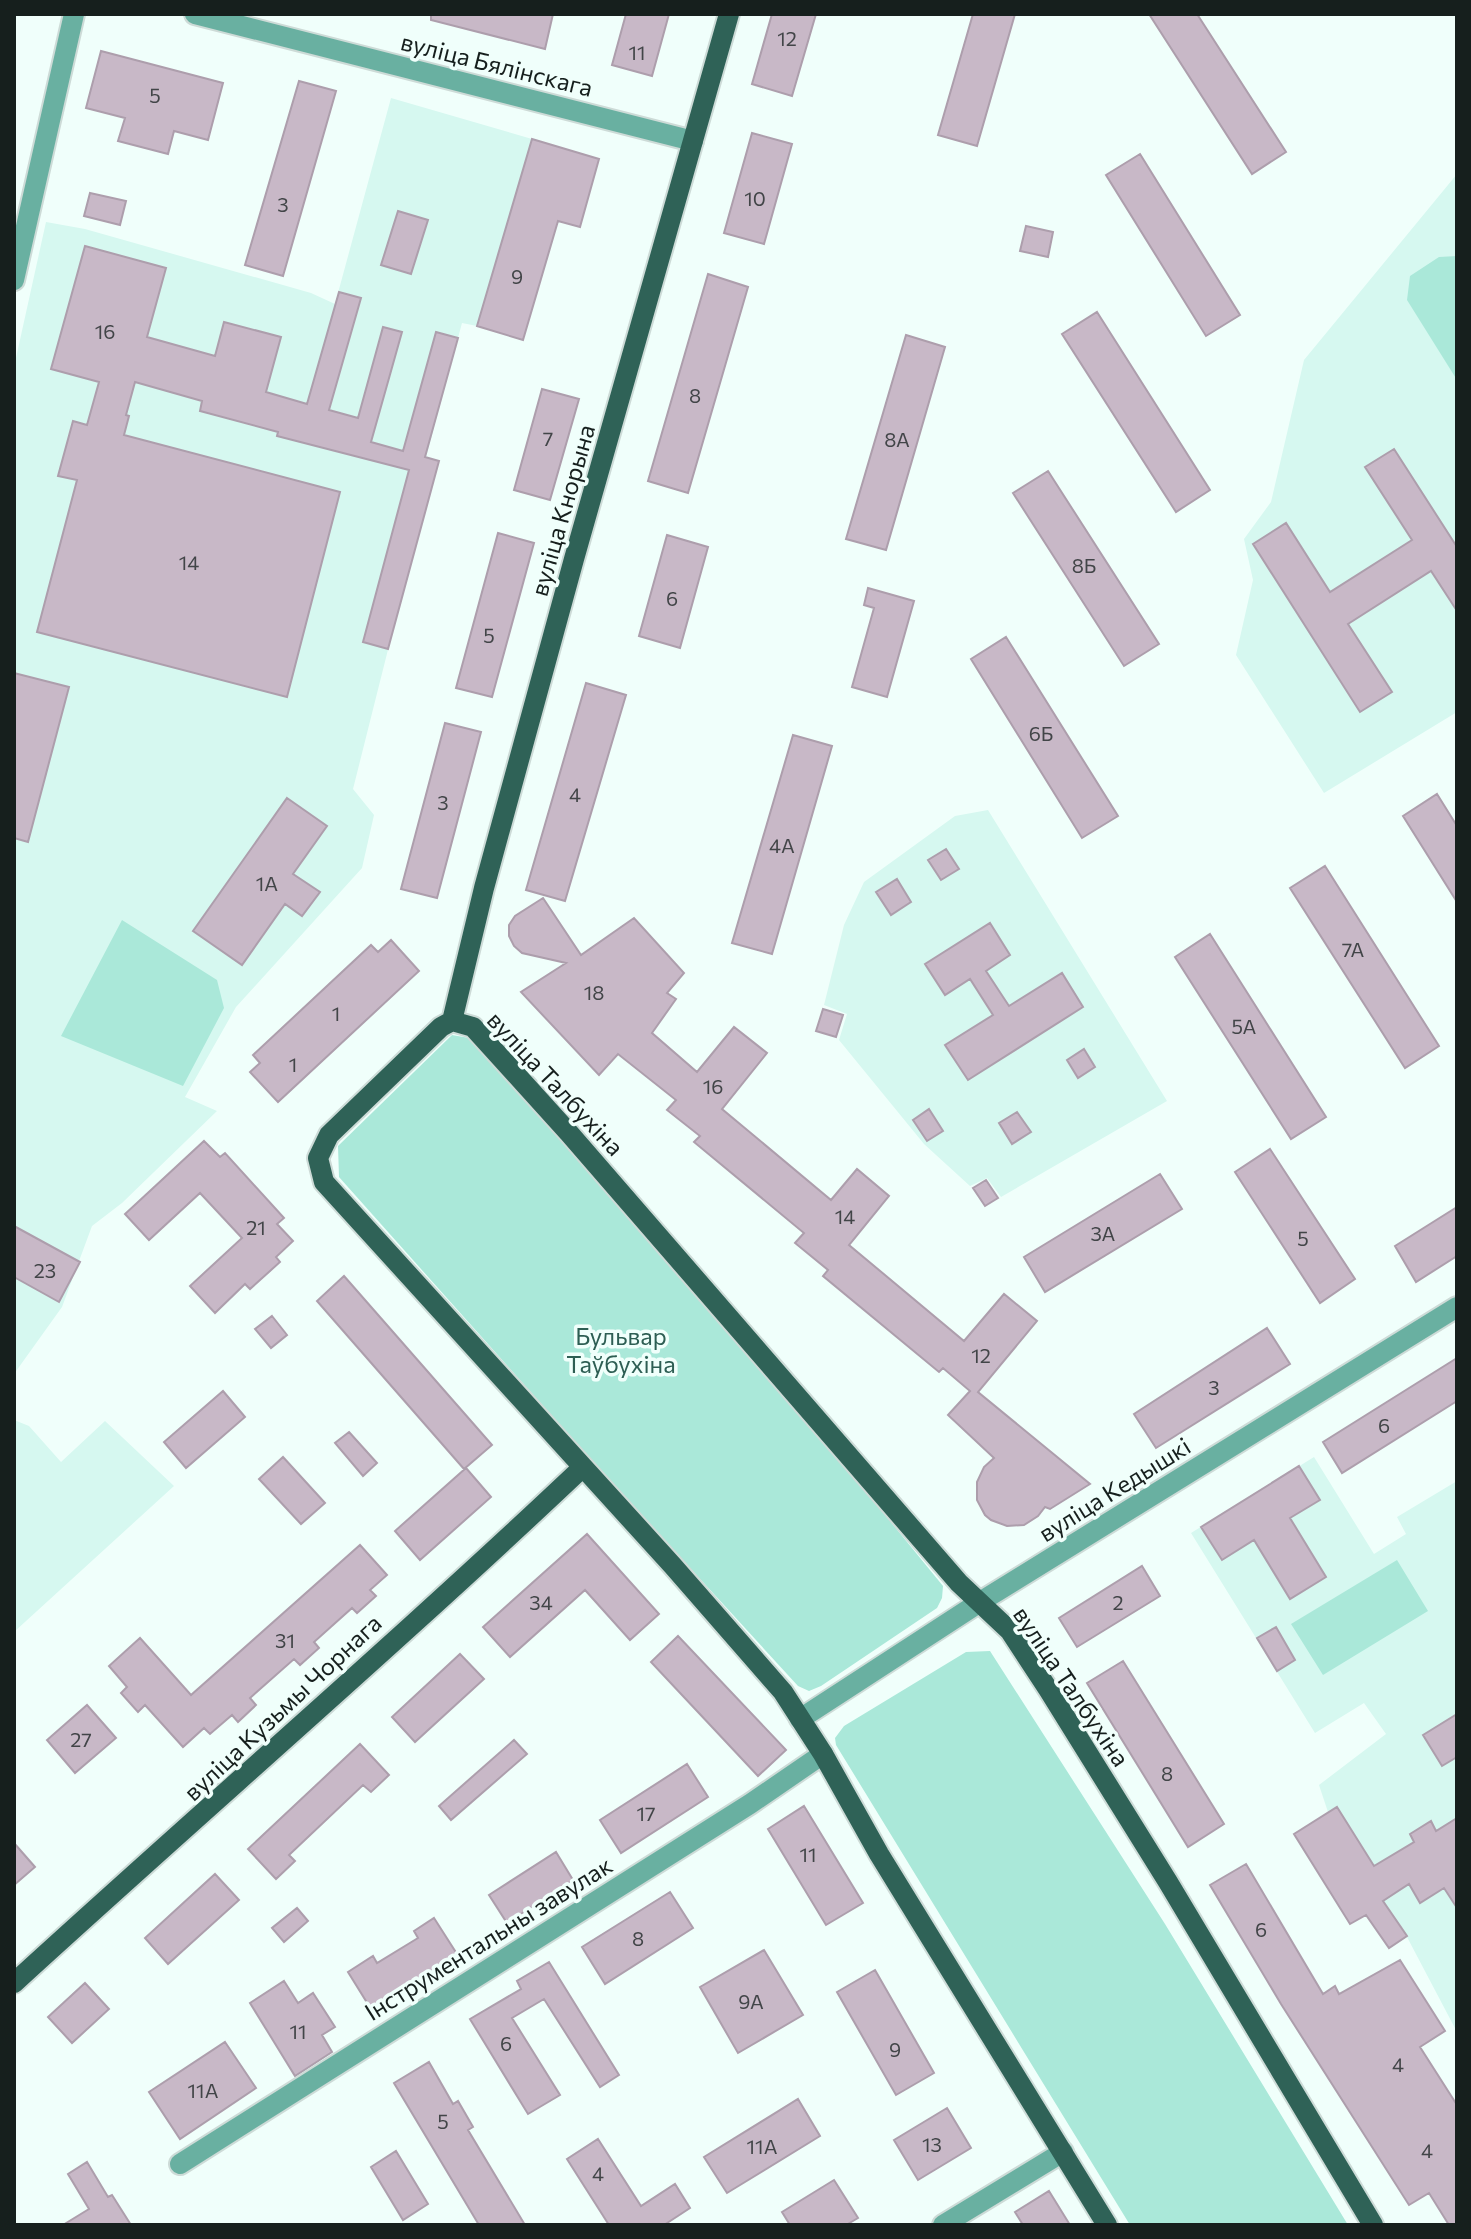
<svg xmlns="http://www.w3.org/2000/svg" width="1471" height="2239" viewBox="0 0 1471 2239" font-family="Commissioner,sans-serif">
<rect width="100%" height="100%" fill="#f0fffb"/>
<path fill="#d6f8f0" d="M391,98L532,139L477,326L462,323L426,457L439,461L406,578L353,789L374,815L362,868L236,1007L185,1097L217,1111L122,1203L92,1226L62,1307L14,1374V367L46,222L85,229L311,293L335,304Z
M1457,174V712L1324,793L1236,655L1253,580L1244,539L1271,502L1304,360Z
M988,810L1167,1101L1001,1197L987,1178L970,1186L924,1144L839,1040L847,1014L824,1005L844,925L864,882L955,816Z
M14,1420L29,1426L61,1462L105,1421L174,1486L14,1632Z
M1314,1457L1374,1554L1406,1534L1397,1517L1457,1481V2032L1407,1937L1389,1948L1367,1914L1350,1924L1294,1834L1328,1812L1319,1785L1386,1734L1364,1703L1315,1733L1191,1533Z"/>
<path fill="#aae8d9" d="M1457,256V380L1407,300L1410,276L1439,257Z
M122,920L217,980L224,1008L183,1086L61,1036Z
M452,1035L475,1039L743,1341L943,1586L942,1598L937,1608L821,1686L809,1691L798,1686L594,1463L339,1177L338,1146Z
M1397,1560L1428,1611L1323,1675L1291,1624Z
M990,1651L1165,1924L1348,2225H1130L836,1745L835,1738L844,1726L966,1652Z"/>
<path fill="#c8b8c7" stroke="#ad9eac" stroke-width="2" d="M431,14H553L545,49L431,20Z
M626,14H669L652,76L612,65Z
M772,14H816L792,96L752,84Z
M973,14H1015L977,146L938,135Z
M1149,14H1197L1286,152L1252,174Z
M101,51L223,83L208,140L174,131L168,154L118,141L125,118L86,108Z
M299,81L336,91L283,276L245,265Z
M752,133L792,144L764,244L724,233Z
M532,139L599,159L580,227L558,221L523,340L477,326Z
M1140,154L1240,315L1206,336L1106,175Z
M90,193L126,201L120,225L84,216Z
M398,211L428,220L411,274L381,265Z
M1026,226L1053,232L1048,257L1020,251Z
M85,246L166,268L147,337L215,356L224,322L281,337L266,392L307,404L339,292L361,298L329,410L358,418L383,327L402,332L371,442L403,451L436,332L458,338L425,457L439,461L388,649L363,642L409,470L277,436L278,432L200,411L202,401L135,382L126,415L129,416L124,435L340,492L287,697L37,632L77,480L58,476L73,421L87,425L99,382L51,369Z
M708,274L748,287L688,493L648,481Z
M1097,312L1210,490L1176,512L1062,334Z
M906,335L945,347L886,550L846,539Z
M542,389L579,399L550,500L514,490Z
M1394,449L1457,547V611L1431,571L1348,624L1392,692L1360,712L1253,544L1286,523L1330,592L1412,540L1365,467Z
M1048,471L1159,644L1124,666L1013,493Z
M498,533L534,543L492,697L456,688Z
M667,535L708,547L680,648L639,636Z
M868,588L914,601L887,697L852,687L874,608L864,605Z
M1006,637L1118,816L1082,838L971,659Z
M14,673L69,687L28,842L14,838Z
M586,683L626,695L565,901L526,890Z
M445,723L481,732L437,898L401,889Z
M793,735L832,746L772,954L732,943Z
M1437,794L1457,826V902L1403,816Z
M287,798L327,826L293,874L320,892L302,916L285,904L242,965L193,931Z
M946,849L959,869L941,880L928,860Z
M1325,866L1439,1046L1405,1068L1290,888Z
M897,879L911,902L891,915L876,892Z
M543,898L581,955L634,918L684,973L667,993L676,999L652,1033L697,1072L734,1027L767,1053L722,1109L831,1200L857,1169L889,1196L849,1245L964,1341L1004,1294L1037,1321L978,1392L1090,1484L1050,1509L1045,1507L1038,1516L1024,1525L1007,1526L991,1520L985,1515L977,1500V1482L984,1467L994,1458L948,1415L970,1391L943,1368L939,1372L823,1276L828,1270L795,1243L804,1233L694,1142L700,1136L667,1110L676,1100L618,1054L599,1075L521,992L566,963L522,953L514,946L509,936V925L515,916Z
M990,923L1010,955L986,971L1009,1006L1062,973L1083,1007L968,1080L945,1045L993,1015L970,979L945,995L925,964Z
M1210,934L1326,1117L1291,1139L1175,957Z
M391,940L419,971L278,1102L250,1072L260,1063L253,1055L371,945L378,952Z
M823,1009L843,1015L836,1037L816,1031Z
M1084,1049L1095,1067L1078,1078L1067,1060Z
M929,1109L943,1131L927,1141L913,1120Z
M1017,1112L1031,1132L1012,1144L999,1123Z
M204,1141L220,1157L225,1153L284,1218L277,1224L293,1241L276,1257L280,1262L250,1289L245,1284L215,1313L190,1286L242,1238L200,1193L149,1240L125,1214Z
M1270,1149L1355,1279L1320,1303L1235,1172Z
M1160,1174L1182,1209L1045,1292L1024,1257Z
M986,1180L998,1198L985,1206L973,1188Z
M1457,1207V1256L1416,1282L1395,1246Z
M14,1226L80,1262L59,1302L14,1277Z
M344,1276L492,1445L464,1469L317,1301Z
M272,1316L287,1335L271,1348L255,1329Z
M1267,1328L1290,1364L1156,1448L1134,1414Z
M1457,1358V1401L1342,1473L1323,1442Z
M223,1391L245,1417L186,1468L164,1442Z
M349,1432L377,1463L363,1476L335,1443Z
M283,1457L325,1503L301,1524L259,1479Z
M1299,1466L1320,1500L1290,1518L1326,1577L1290,1599L1254,1540L1222,1560L1201,1527Z
M466,1468L491,1497L420,1560L395,1531Z
M587,1534L659,1614L630,1640L585,1590L510,1657L483,1627Z
M360,1545L387,1575L370,1590L376,1596L357,1613L352,1608L314,1642L319,1648L300,1665L294,1659L250,1698L256,1705L238,1722L232,1715L210,1734L204,1728L183,1747L145,1705L138,1712L121,1693L127,1687L109,1666L140,1638L191,1695Z
M1142,1566L1160,1596L1077,1647L1059,1618Z
M1276,1627L1295,1660L1277,1671L1257,1638Z
M678,1636L786,1750L758,1776L651,1662Z
M460,1654L484,1679L415,1742L392,1717Z
M1123,1661L1224,1824L1188,1847L1087,1683Z
M87,1705L116,1738L75,1773L47,1740Z
M1457,1714V1757L1442,1766L1423,1735Z
M514,1740L527,1754L451,1820L439,1806Z
M360,1744L389,1775L371,1792L363,1785L289,1855L295,1861L276,1879L248,1849Z
M687,1764L708,1797L621,1853L600,1820Z
M804,1806L863,1903L826,1925L768,1829Z
M1337,1807L1374,1866L1414,1842L1410,1834L1431,1821L1436,1831L1457,1818V1908L1444,1888L1420,1903L1409,1884L1383,1901L1407,1936L1389,1948L1366,1915L1350,1924L1294,1834Z
M14,1843L35,1867L14,1885Z
M556,1852L573,1880L507,1923L489,1895Z
M1246,1864L1323,1994L1335,1986L1339,1994L1400,1960L1445,2031L1420,2047L1457,2105V2225H1449L1429,2193L1409,2205L1281,2004L1210,1885Z
M215,1874L239,1900L168,1964L145,1938Z
M670,1892L693,1928L605,1984L582,1947Z
M297,1908L308,1921L284,1942L272,1928Z
M434,1918L457,1954L371,2009L348,1972L373,1956L377,1963L418,1938L414,1931Z
M764,1950L803,2015L738,2053L700,1987Z
M549,1962L619,2075L600,2087L544,1999L512,2018L560,2095L528,2114L470,2019L521,1989L517,1981Z
M875,1970L934,2073L896,2095L837,1992Z
M284,1981L298,2003L313,1993L335,2027L322,2035L332,2052L295,2076L250,2003Z
M85,1983L109,2009L72,2043L48,2017Z
M225,2042L256,2088L180,2139L149,2092Z
M429,2062L453,2104L458,2101L473,2127L468,2130L525,2225H479L394,2083Z
M798,2099L820,2136L727,2193L704,2157Z
M947,2108L971,2148L918,2180L894,2140Z
M598,2139L641,2206L675,2184L690,2208L664,2225H609L567,2159Z
M396,2151L428,2204L403,2220L371,2167Z
M87,2162L108,2197L112,2195L131,2225H63L89,2209L68,2174Z
M834,2180L858,2218L846,2225H790L782,2212Z
M1049,2191L1070,2225H1023L1015,2212Z"/>
<g fill="none" stroke-linecap="round" stroke-linejoin="round">
<g stroke="#cddbd7" stroke-width="24">
<path id="minor" d="M195,14L693,141
M14,280L74,14
M800,1719L980,1602L1457,1307
M180,2164L750,1804L823,1754
M943,2225L1063,2152"/>
</g>
<g stroke="#cddbd7" stroke-width="24">
<path id="major" d="M452,1021L484,888L574,559L729,14
M14,1983C203,1810 397,1643 583,1467
M1107,2225L879,1854L823,1754L783,1692L673,1566L324,1182L318,1158L329,1135L441,1027L452,1021L473,1027L569,1133L959,1583L1010,1631L1048,1689L1168,1882L1373,2225"/>
</g>
<use href="#minor" stroke="#69b0a1" stroke-width="20"/>
<use href="#major" stroke="#2f6257" stroke-width="20"/>
</g>
<g text-anchor="middle" dominant-baseline="central" stroke-width="7" stroke-linejoin="round" paint-order="stroke">
<g font-size="20" fill="#424548">
<text x="787" y="38">12</text>
<text x="637" y="52">11</text>
<text x="155" y="95">5</text>
<text x="755" y="198">10</text>
<text x="283" y="204">3</text>
<text x="517" y="276">9</text>
<text x="105" y="331">16</text>
<text x="695" y="395">8</text>
<text x="548" y="438">7</text>
<text x="897" y="439">8А</text>
<text x="189" y="562">14</text>
<text x="1084" y="565">8Б</text>
<text x="672" y="598">6</text>
<text x="489" y="635">5</text>
<text x="1041" y="733">6Б</text>
<text x="575" y="794">4</text>
<text x="443" y="802">3</text>
<text x="782" y="845">4А</text>
<text x="267" y="883">1А</text>
<text x="1353" y="949">7А</text>
<text x="594" y="992">18</text>
<text x="336" y="1013">1</text>
<text x="1244" y="1026">5А</text>
<text x="293" y="1064">1</text>
<text x="713" y="1086">16</text>
<text x="845" y="1216">14</text>
<text x="256" y="1227">21</text>
<text x="1103" y="1233">3А</text>
<text x="1303" y="1238">5</text>
<text x="45" y="1270">23</text>
<text x="981" y="1355">12</text>
<text x="1214" y="1387">3</text>
<text x="1384" y="1425">6</text>
<text x="541" y="1602">34</text>
<text x="1118" y="1602">2</text>
<text x="285" y="1640">31</text>
<text x="81" y="1739">27</text>
<text x="1167" y="1773">8</text>
<text x="646" y="1813">17</text>
<text x="808" y="1854">11</text>
<text x="1261" y="1929">6</text>
<text x="638" y="1938">8</text>
<text x="751" y="2001">9А</text>
<text x="298" y="2031">11</text>
<text x="506" y="2043">6</text>
<text x="895" y="2049">9</text>
<text x="1398" y="2064">4</text>
<text x="203" y="2090">11А</text>
<text x="443" y="2121">5</text>
<text x="932" y="2144">13</text>
<text x="762" y="2146">11А</text>
<text x="1427" y="2150">4</text>
<text x="598" y="2173">4</text>
</g>
<g font-size="24" fill="#161f1d" stroke="#f0fffb">
<text transform="translate(497 64) rotate(14)">вуліца Бялінскага</text>
<text transform="translate(562 510) rotate(-74)">вуліца Кнорына</text>
<text transform="translate(556 1083) rotate(47)">вуліца Талбухіна</text>
<text transform="translate(1114 1489) rotate(-32)">вуліца Кедышкі</text>
<text transform="translate(1072 1686) rotate(56)">вуліца Талбухіна</text>
<text transform="translate(282 1707) rotate(-43)">вуліца Кузьмы Чорнага</text>
<text transform="translate(488 1938) rotate(-32)">Інструментальны завулак</text>
</g>
<g font-size="24" fill="#2d5e53" stroke="#f0fffb">
<text x="621" y="1335">Бульвар<tspan x="621" dy="28">Таўбухіна</tspan></text>
</g>
</g>
<rect width="1471" height="2239" fill="none" stroke="#161f1d" stroke-width="32"/>
</svg>
